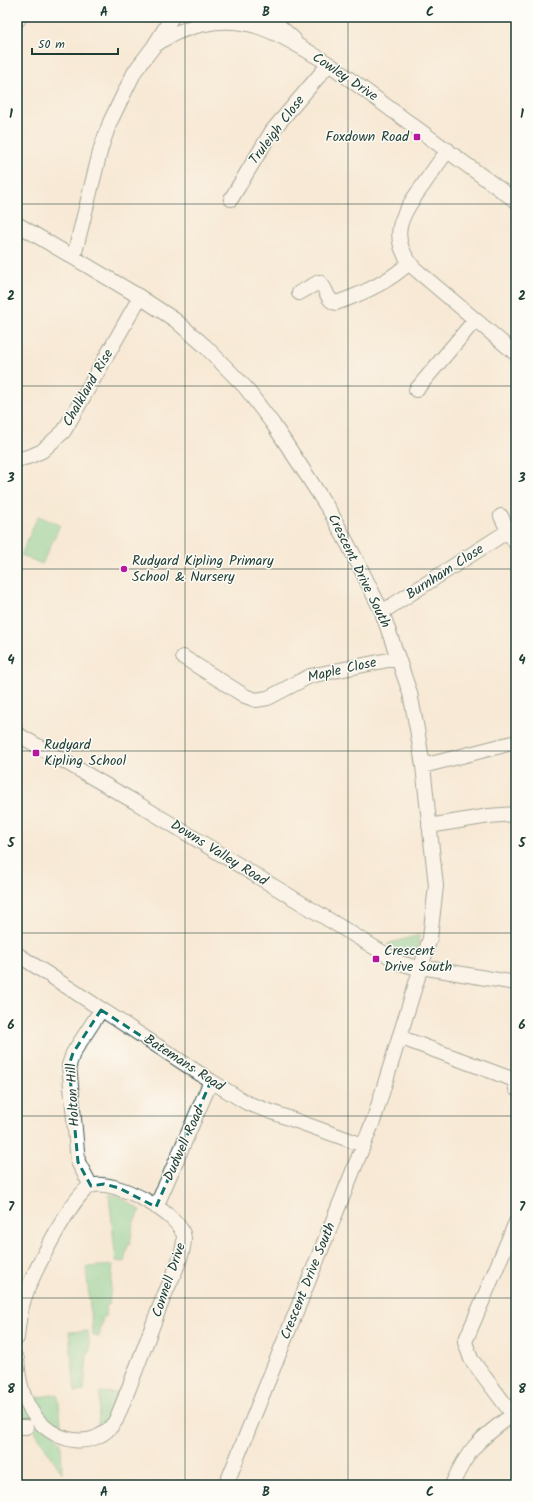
<svg xmlns="http://www.w3.org/2000/svg" width="533" height="1502" viewBox="0 0 533 1502" font-family="Kalam,sans-serif">
<rect width="100%" height="100%" fill="#fdfcf7"/>
<filter id="ink" filterUnits="userSpaceOnUse"><feTurbulence type="fractalNoise" baseFrequency=".025" numOctaves="2"/><feDisplacementMap in="SourceGraphic" scale="8" xChannelSelector="R" yChannelSelector="G"/><feConvolveMatrix kernelMatrix="1 2 1 2 8 2 1 2 1" color-interpolation-filters="sRGB"/></filter>
<filter id="wash" filterUnits="userSpaceOnUse"><feTurbulence type="fractalNoise" baseFrequency=".012" numOctaves="4" result="noise"/><feDisplacementMap in="SourceGraphic" scale="16" xChannelSelector="R" yChannelSelector="G"/><feGaussianBlur stdDeviation="0.9" result="paint"/><feColorMatrix in="noise" values="0 0 0 0 0 0 0 0 0 0 0 0 0 0 0 0 0 1.4 0 .05"/><feComposite in="paint" operator="in"/></filter>
<g filter="url(#wash)">
<rect width="100%" height="100%" fill="#f7e9d5"/>
<path fill="#7bd297" stroke="#4d8866" d="M38,516L60,525L42,564L21,555Z
M419,935L418,952L404,956L387,944Z
M109,1195H117L140,1210L133,1224L130,1245H128L124,1262L116,1261Z
M113,1265L109,1305H106L105,1317H103L99,1337L93,1336L86,1267Z
M88,1331L90,1350L87,1355L84,1391L75,1392L69,1332Z
M17,1391L61,1442L62,1473L17,1404Z
M29,1391L35,1400L40,1397L58,1394L62,1432L37,1412Z
M100,1392L118,1393L110,1413L101,1428L98,1425Z"/>
</g>
<g filter="url(#ink)">
<g fill="none" stroke-linecap="round" stroke-linejoin="round">
<g stroke="#3f574c" stroke-width="16">
<path id="minor" d="M269,17L294,39
M17,21L20,17
M154,46C182,25 222,16 256,26C281,34 306,50 329,64L516,201
M448,150C439,162 430,175 421,188C400,216 388,238 414,268L516,354
M231,199L272,131L329,64
M17,224L140,297L175,320L205,346L245,387L273,424L308,477L331,513L358,563L382,612L398,658L410,693L417,729L423,766L436,886L430,938L374,1119L226,1485
M72,256L75,252L101,148L110,122L135,71L154,46L172,17
M299,293L319,282C327,287 326,301 336,303C362,294 390,281 409,263
M416,390L475,320
M17,460L31,456L42,451L64,431L140,297
M501,516L508,531
M382,612L508,531L516,544
M183,657L245,696L256,700L268,698L310,676L398,658
M17,734L135,802L400,963L414,967L427,968L516,983
M423,766L516,742
M429,826L489,816L516,814
M17,954L211,1081L247,1103L363,1145
M399,1037L512,1079L515,1082L516,1089
M91,1186L78,1162L69,1065L73,1053L101,1010
M156,1207L211,1081
M17,1338C18,1325 20,1312 24,1299C31,1278 72,1194 91,1186C111,1177 185,1215 184,1239C184,1255 171,1280 164,1296C148,1337 133,1379 116,1420C95,1453 51,1443 32,1412C22,1397 18,1376 17,1359
M513,1415L471,1359L465,1342L516,1222
M17,1427H26
M452,1485C469,1445 483,1437 516,1412"/>
</g>
<use href="#minor" stroke="#fff" stroke-width="14"/>
</g>
</g>
<path d="M0 0H533V1502H0ZM101,1010L211,1081L156,1207L119,1188L104,1184L91,1186L78,1162L69,1065L73,1053Z" fill="#f7e9d5" fill-opacity=".55" fill-rule="evenodd"/>
<path fill="none" stroke="#0f766e" stroke-width="3" stroke-dasharray="8 5" stroke-linejoin="round" d="M101,1010L211,1081L156,1207L119,1188L104,1184L91,1186L78,1162L69,1065L73,1053Z"/>
<path fill="none" stroke="#1f3d34" stroke-width="1" stroke-opacity="0.55" d="M185,17V1485M348,17V1485M17,204H516M17,386H516M17,569H516M17,751H516M17,933H516M17,1116H516M17,1298H516"/>
<g fill="#b5179e" stroke="#fdfcf7" stroke-width="1.5">
<rect x="413" y="133" width="8" height="8" rx="2"/>
<circle cx="124" cy="569" r="4"/>
<rect x="32" y="749" width="8" height="8" rx="2"/>
<rect x="372" y="955" width="8" height="8" rx="2"/>
</g>
<g text-anchor="middle" dominant-baseline="central" stroke-width="3" stroke-linejoin="round" paint-order="stroke">
<g font-size="14" fill="#1f3d34" stroke="#fdfcf7">
<text transform="translate(345 77) rotate(34)">Cowley Drive</text>
<text transform="translate(277 130) rotate(-53)">Truleigh Close</text>
<text transform="translate(88 388) rotate(-60)">Chalkland Rise</text>
<text transform="translate(359 571) rotate(64)">Crescent Drive South</text>
<text transform="translate(445 572) rotate(-33)">Burnham Close</text>
<text transform="translate(342 670) rotate(-13)">Maple Close</text>
<text transform="translate(219 853) rotate(32)">Downs Valley Road</text>
<text transform="translate(184 1063) rotate(33)">Batemans Road</text>
<text transform="translate(73 1095) rotate(-93)">Holton Hill</text>
<text transform="translate(184 1144) rotate(-66)">Dudwell Road</text>
<text transform="translate(169 1280) rotate(-71)">Connell Drive</text>
<text transform="translate(308 1281) rotate(-68)">Crescent Drive South</text>
</g>
<g font-size="14" fill="#1f3d34" stroke="#fdfcf7" text-anchor="start">
<text x="409" y="137" text-anchor="end">Foxdown Road</text>
<text x="132" y="561">Rudyard Kipling Primary<tspan x="132" dy="16">School &amp; Nursery</tspan></text>
<text x="44" y="745">Rudyard<tspan x="44" dy="16">Kipling School</tspan></text>
<text x="384" y="951">Crescent<tspan x="384" dy="16">Drive South</tspan></text>
</g>
</g>
<rect width="533" height="1502" fill="none" stroke="#fdfcf7" stroke-width="44"/>
<path d="M32 48v6h86v-6" fill="none" stroke="#1f3d34" stroke-width="2"/>
<text x="38" y="48" font-size="12" fill="#1f3d34" stroke="#fdfcf7" stroke-width="3" paint-order="stroke">50 m</text>
<rect x="22" y="22" width="489" height="1458" fill="none" stroke="#1f3d34" stroke-width="1.5"/>
<g font-size="13" text-anchor="middle" font-weight="bold" fill="#1f3d34">
<text x="104" y="16">A</text>
<text x="266" y="16">B</text>
<text x="430" y="16">C</text>
<text x="11" y="118">1</text>
<text x="522" y="118">1</text>
<text x="11" y="300">2</text>
<text x="522" y="300">2</text>
<text x="11" y="482">3</text>
<text x="522" y="482">3</text>
<text x="11" y="664">4</text>
<text x="522" y="664">4</text>
<text x="11" y="847">5</text>
<text x="522" y="847">5</text>
<text x="11" y="1029">6</text>
<text x="522" y="1029">6</text>
<text x="11" y="1211">7</text>
<text x="522" y="1211">7</text>
<text x="11" y="1393">8</text>
<text x="522" y="1393">8</text>
<text x="104" y="1496">A</text>
<text x="266" y="1496">B</text>
<text x="430" y="1496">C</text>
</g>
</svg>
